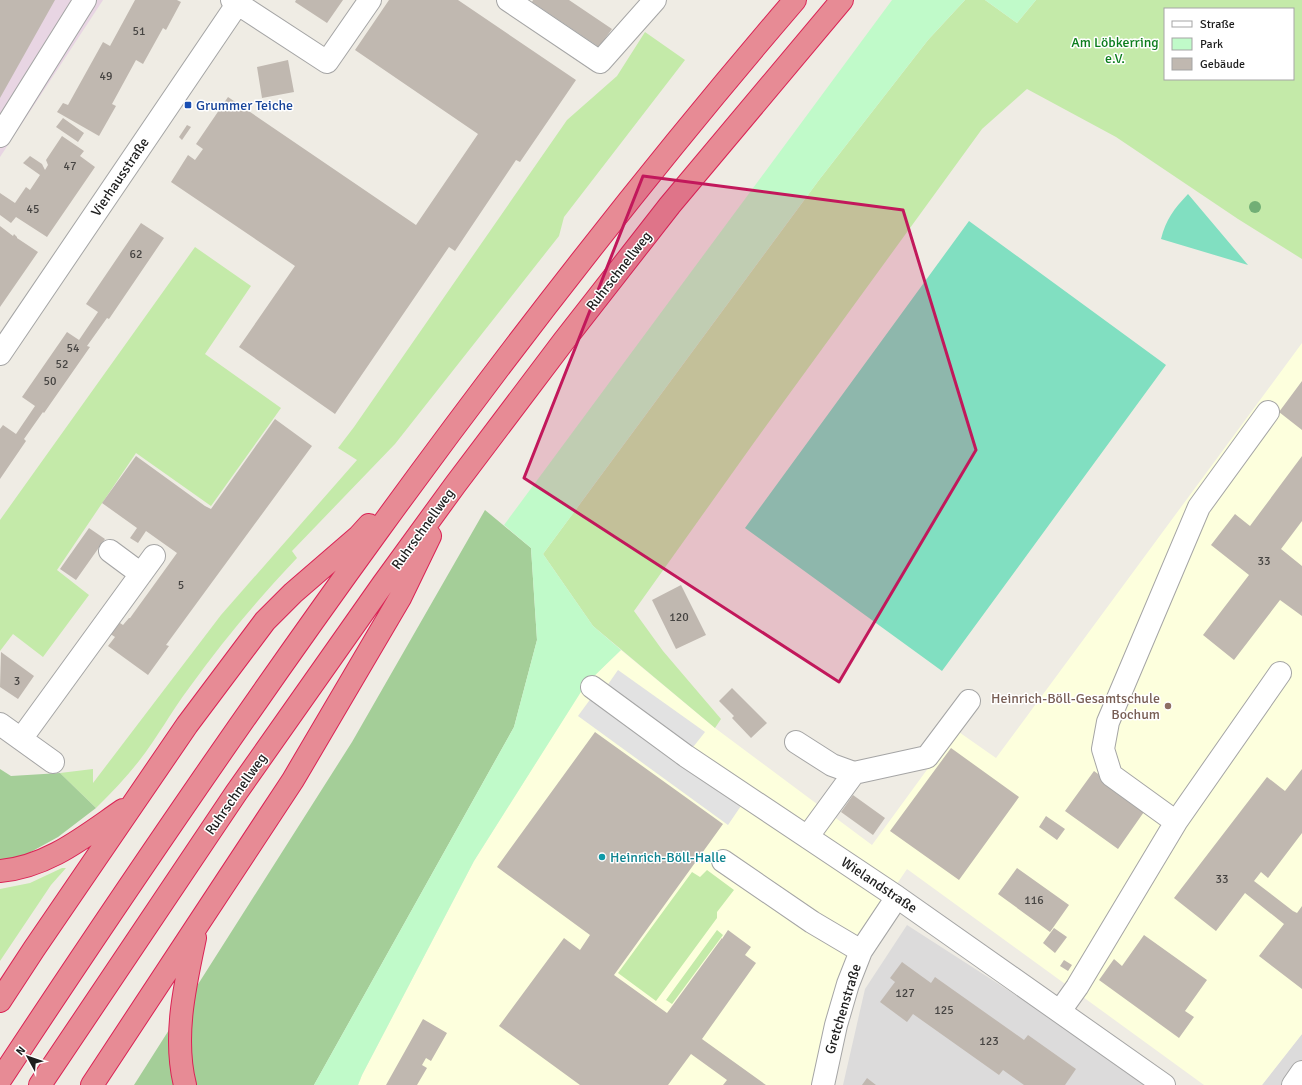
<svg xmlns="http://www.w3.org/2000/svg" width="1302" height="1085" viewBox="0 0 1302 1085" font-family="Signika,sans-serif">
<rect width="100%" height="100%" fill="#efece4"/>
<path fill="#dcdbdb" d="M907,925L1155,1085H843L865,989Z
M1302,1034V1085H1262Z"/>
<path fill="#e8d5e3" d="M0,0H103L0,157Z"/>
<path fill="#fdffdd" d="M1302,343V1034L1262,1085H1204L907,869L847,958L824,1025L812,1085H358L362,1075L474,861L586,683L621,650L715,728L872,845L956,730L996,758Z"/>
<path fill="#c4eaa9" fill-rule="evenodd" d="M965,0H985L1017,23L1036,0H1302V259L1238,219L1116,137L1027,89L982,129L753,444L634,611L663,651L721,719L715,728L593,626L543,554L819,180L928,40ZM1165,9H1293V79H1165Z
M645,32L685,60L564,217L559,236L395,444L292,551L297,558C258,599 222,642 189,688C171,712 157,738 139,761C126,778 111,793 96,808L60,773L93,769V783L221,615L357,460L338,448L354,427L567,120L617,76Z
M195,247L251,286L205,354L281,408L211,506L136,453L57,570L89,595L43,657L13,634L0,651V520Z
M62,868H66L51,885L0,961V889L30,883Z
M707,870L734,890L717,912V918L656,1001L618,973L692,872L700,877Z
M717,930L723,935L672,1004L666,1000Z"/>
<path fill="#a4ce98" d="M485,510L531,548L537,640L514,727L314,1085H134L352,742Z
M0,769L11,776L60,773L96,808L58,837L18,859L0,861Z"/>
<path fill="#c0fac9" d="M892,0H965L928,40L819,180L543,554L593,626L621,650L586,684L474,861L362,1075L358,1085H314L514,727L537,640L531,548L504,525Z
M985,0H1036L1017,23Z"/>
<path fill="#81dfc1" d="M1188,194L1248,265L1161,239C1166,219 1174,209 1188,194Z
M969,221L1166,365L942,671L745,528Z"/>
<path fill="#e2e2e2" d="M618,670L705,732L686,756L747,797L728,825L578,716L597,690L602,693Z"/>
<path fill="#c0b8b0" d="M0,0H55L0,98Z
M135,0H177L181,2L166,30L163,28L143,64L136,60L112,104L116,106L99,136L57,112L63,103L68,105L103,42L110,46Z
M296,0H343L327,23L295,2Z
M389,0H458L576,80L520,162L516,160L455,251L449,247L335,414L239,347L295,266L171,182L188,155L195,160L203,149L196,144L228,97L416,225L478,134L355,50Z
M533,0H569L612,29L599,47L532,2Z
M288,60L294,92L262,98L257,67Z
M63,118L84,133L78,142L56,127Z
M187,125L191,127L182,140L179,137Z
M62,136L84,151L80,156L95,167L47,237L16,217L11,223L0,215V193L15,203L26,187L30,190L40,175L23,163L30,156L42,164L45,170L48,165L46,160Z
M141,223L164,238L109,319L107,318L87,346L90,347L44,413L43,412L24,439L26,441L0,479V429L3,425L16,434L35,406L22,397L67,332L79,340L98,312L86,304Z
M0,226L13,236L14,234L17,237V238L38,252L0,307Z
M1302,381V430L1279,412Z
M275,419L312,446L166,645L169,646L148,675L108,646L115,637L109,633L117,621L123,625L129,618H130L177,553L146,531L138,543L130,538L137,528L102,503L136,456L205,506L211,509Z
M1302,456V521L1281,549L1302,566V616L1280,600L1234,660L1203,635L1249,575L1211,545L1235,514L1250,526Z
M89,528L105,539L76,580L60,569Z
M681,585L706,635L676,649L652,600Z
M1,652L34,676L18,699L0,687Z
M732,688L767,723L751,738L732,718L734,716L719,701Z
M595,732L723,824L614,975L667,1013L722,938V939L728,930L751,947L745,955L756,963L702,1039L766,1085H723L727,1080L691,1054L668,1085H580L499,1026L564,938L580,950L590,935L497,867Z
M951,748L1019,797L959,880L890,831Z
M1302,769V833L1268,878L1261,872L1254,881L1293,911L1297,913L1302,906V989L1259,956L1284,924L1245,893L1216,931L1174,898L1267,777L1285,791Z
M1094,771L1146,809L1118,849L1065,811Z
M853,795L885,818L873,835L841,812Z
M1046,816L1065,829L1057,840L1039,827Z
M1017,868L1069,905L1050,932L998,894Z
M1054,928L1067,937L1055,953L1043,943Z
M1144,935L1207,980L1185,1011L1194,1017L1179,1038L1099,980L1114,959L1122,966Z
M1064,960L1072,965L1068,971L1060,966Z
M902,962L931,983L935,977L1024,1040L1028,1035L1076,1069L1065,1085H1024L1003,1070L999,1075L913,1014L907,1022L880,1002L895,982L890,978Z
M423,1019L447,1033L431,1061L426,1058L422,1065L427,1068L417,1085H386Z
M867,1078L876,1085H862Z"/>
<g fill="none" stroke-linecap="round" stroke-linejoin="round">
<g stroke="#a5a5a5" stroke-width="24">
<path id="minor" d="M232,0L327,62L370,0
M508,0L600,62L655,0
M0,136L85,0
M0,354L240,0
M110,551L141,574
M592,687L686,756L897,897L1164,1085
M0,724L53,762
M21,739L154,556
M796,742L832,765L854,773
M1176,822L1111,775L1103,749L1108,722L1199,507L1268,412
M808,836L854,773L927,757L969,701
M723,861L812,922L861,951
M1060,1011L1077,987L1176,822L1280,673
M823,1085L836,1025L848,984L861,951L897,897
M1293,1085L1302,1072"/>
</g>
<g stroke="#da2355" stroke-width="24">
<path id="highway" d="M0,871C48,867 85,836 123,810
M0,1001L34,949L187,725L265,621L293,593L359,536L369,525
M0,1080C246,707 503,340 795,0
M40,1085L236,793L383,584L455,485L563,342L670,205L842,0
M92,1085L293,780L400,598L430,536
M185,1085C173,1037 185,985 195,938"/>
</g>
<use href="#minor" stroke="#fff" stroke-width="22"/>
<use href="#highway" stroke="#e78b95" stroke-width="22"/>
</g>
<circle fill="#72af76" cx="1255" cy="207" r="6"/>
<path fill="#c2185b" fill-opacity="0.2" stroke="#c2185b" stroke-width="3" stroke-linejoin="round" d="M643,176L903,210L976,450L839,682L524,478Z"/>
<rect fill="#1a4fb4" stroke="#fff" stroke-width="1.5" x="184" y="101" width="8" height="8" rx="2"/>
<circle fill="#8d6e63" stroke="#fff" stroke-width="1.5" cx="1168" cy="706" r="4"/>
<circle fill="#0f9aa8" stroke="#fff" stroke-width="1.5" cx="602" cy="857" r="4"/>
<g text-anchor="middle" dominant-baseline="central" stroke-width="3" stroke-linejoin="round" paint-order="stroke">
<g font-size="12" fill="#464442">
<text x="139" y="31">51</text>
<text x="106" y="76">49</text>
<text x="70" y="166">47</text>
<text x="33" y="209">45</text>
<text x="136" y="254">62</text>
<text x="73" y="348">54</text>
<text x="62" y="364">52</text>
<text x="50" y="381">50</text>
<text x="1264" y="561">33</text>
<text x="181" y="585">5</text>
<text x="679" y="617">120</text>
<text x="17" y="681">3</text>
<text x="1222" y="879">33</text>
<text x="1034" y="900">116</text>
<text x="905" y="993">127</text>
<text x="944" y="1010">125</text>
<text x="989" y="1041">123</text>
</g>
<g font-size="14" fill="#0b7d1c" stroke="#fff">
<text x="1115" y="42">Am Löbkerring<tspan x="1115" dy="16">e.V.</tspan></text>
</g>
<g font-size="14" fill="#164399" stroke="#fff" text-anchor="start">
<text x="196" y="105">Grummer Teiche</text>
</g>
<g font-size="14" fill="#1e1e1e" stroke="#fff">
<text transform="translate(120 177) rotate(-56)">Vierhausstraße</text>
<text transform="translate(619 271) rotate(-52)">Ruhrschnellweg</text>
<text transform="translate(423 529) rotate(-54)">Ruhrschnellweg</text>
<text transform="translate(236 794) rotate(-55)">Ruhrschnellweg</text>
<text transform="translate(879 885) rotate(34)">Wielandstraße</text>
<text transform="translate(843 1009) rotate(-73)">Gretchenstraße</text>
</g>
<g font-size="14" fill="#785e54" stroke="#fff" text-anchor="end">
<text x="1160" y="698">Heinrich-Böll-Gesamtschule<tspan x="1160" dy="16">Bochum</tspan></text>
</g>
<g font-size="14" fill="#0d838f" stroke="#fff" text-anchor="start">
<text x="610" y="857">Heinrich-Böll-Halle</text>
</g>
</g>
<rect x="1164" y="8" width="130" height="72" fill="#ffffff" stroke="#a5a5a5"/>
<rect x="1172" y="21" width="20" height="6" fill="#ffffff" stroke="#a5a5a5"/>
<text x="1200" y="28" font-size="12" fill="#1e1e1e">Straße</text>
<rect x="1172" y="38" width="20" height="12" fill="#c0fac9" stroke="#a5a5a5"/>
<text x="1200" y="48" font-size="12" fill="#1e1e1e">Park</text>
<rect x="1172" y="58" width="20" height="12" fill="#c0b8b0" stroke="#a5a5a5"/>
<text x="1200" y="68" font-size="12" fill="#1e1e1e">Gebäude</text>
<g transform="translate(28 1057) rotate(310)" stroke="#ffffff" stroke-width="3" paint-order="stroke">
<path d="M0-3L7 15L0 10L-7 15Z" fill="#1e1e1e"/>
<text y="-6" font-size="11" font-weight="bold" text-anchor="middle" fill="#1e1e1e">N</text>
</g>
</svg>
